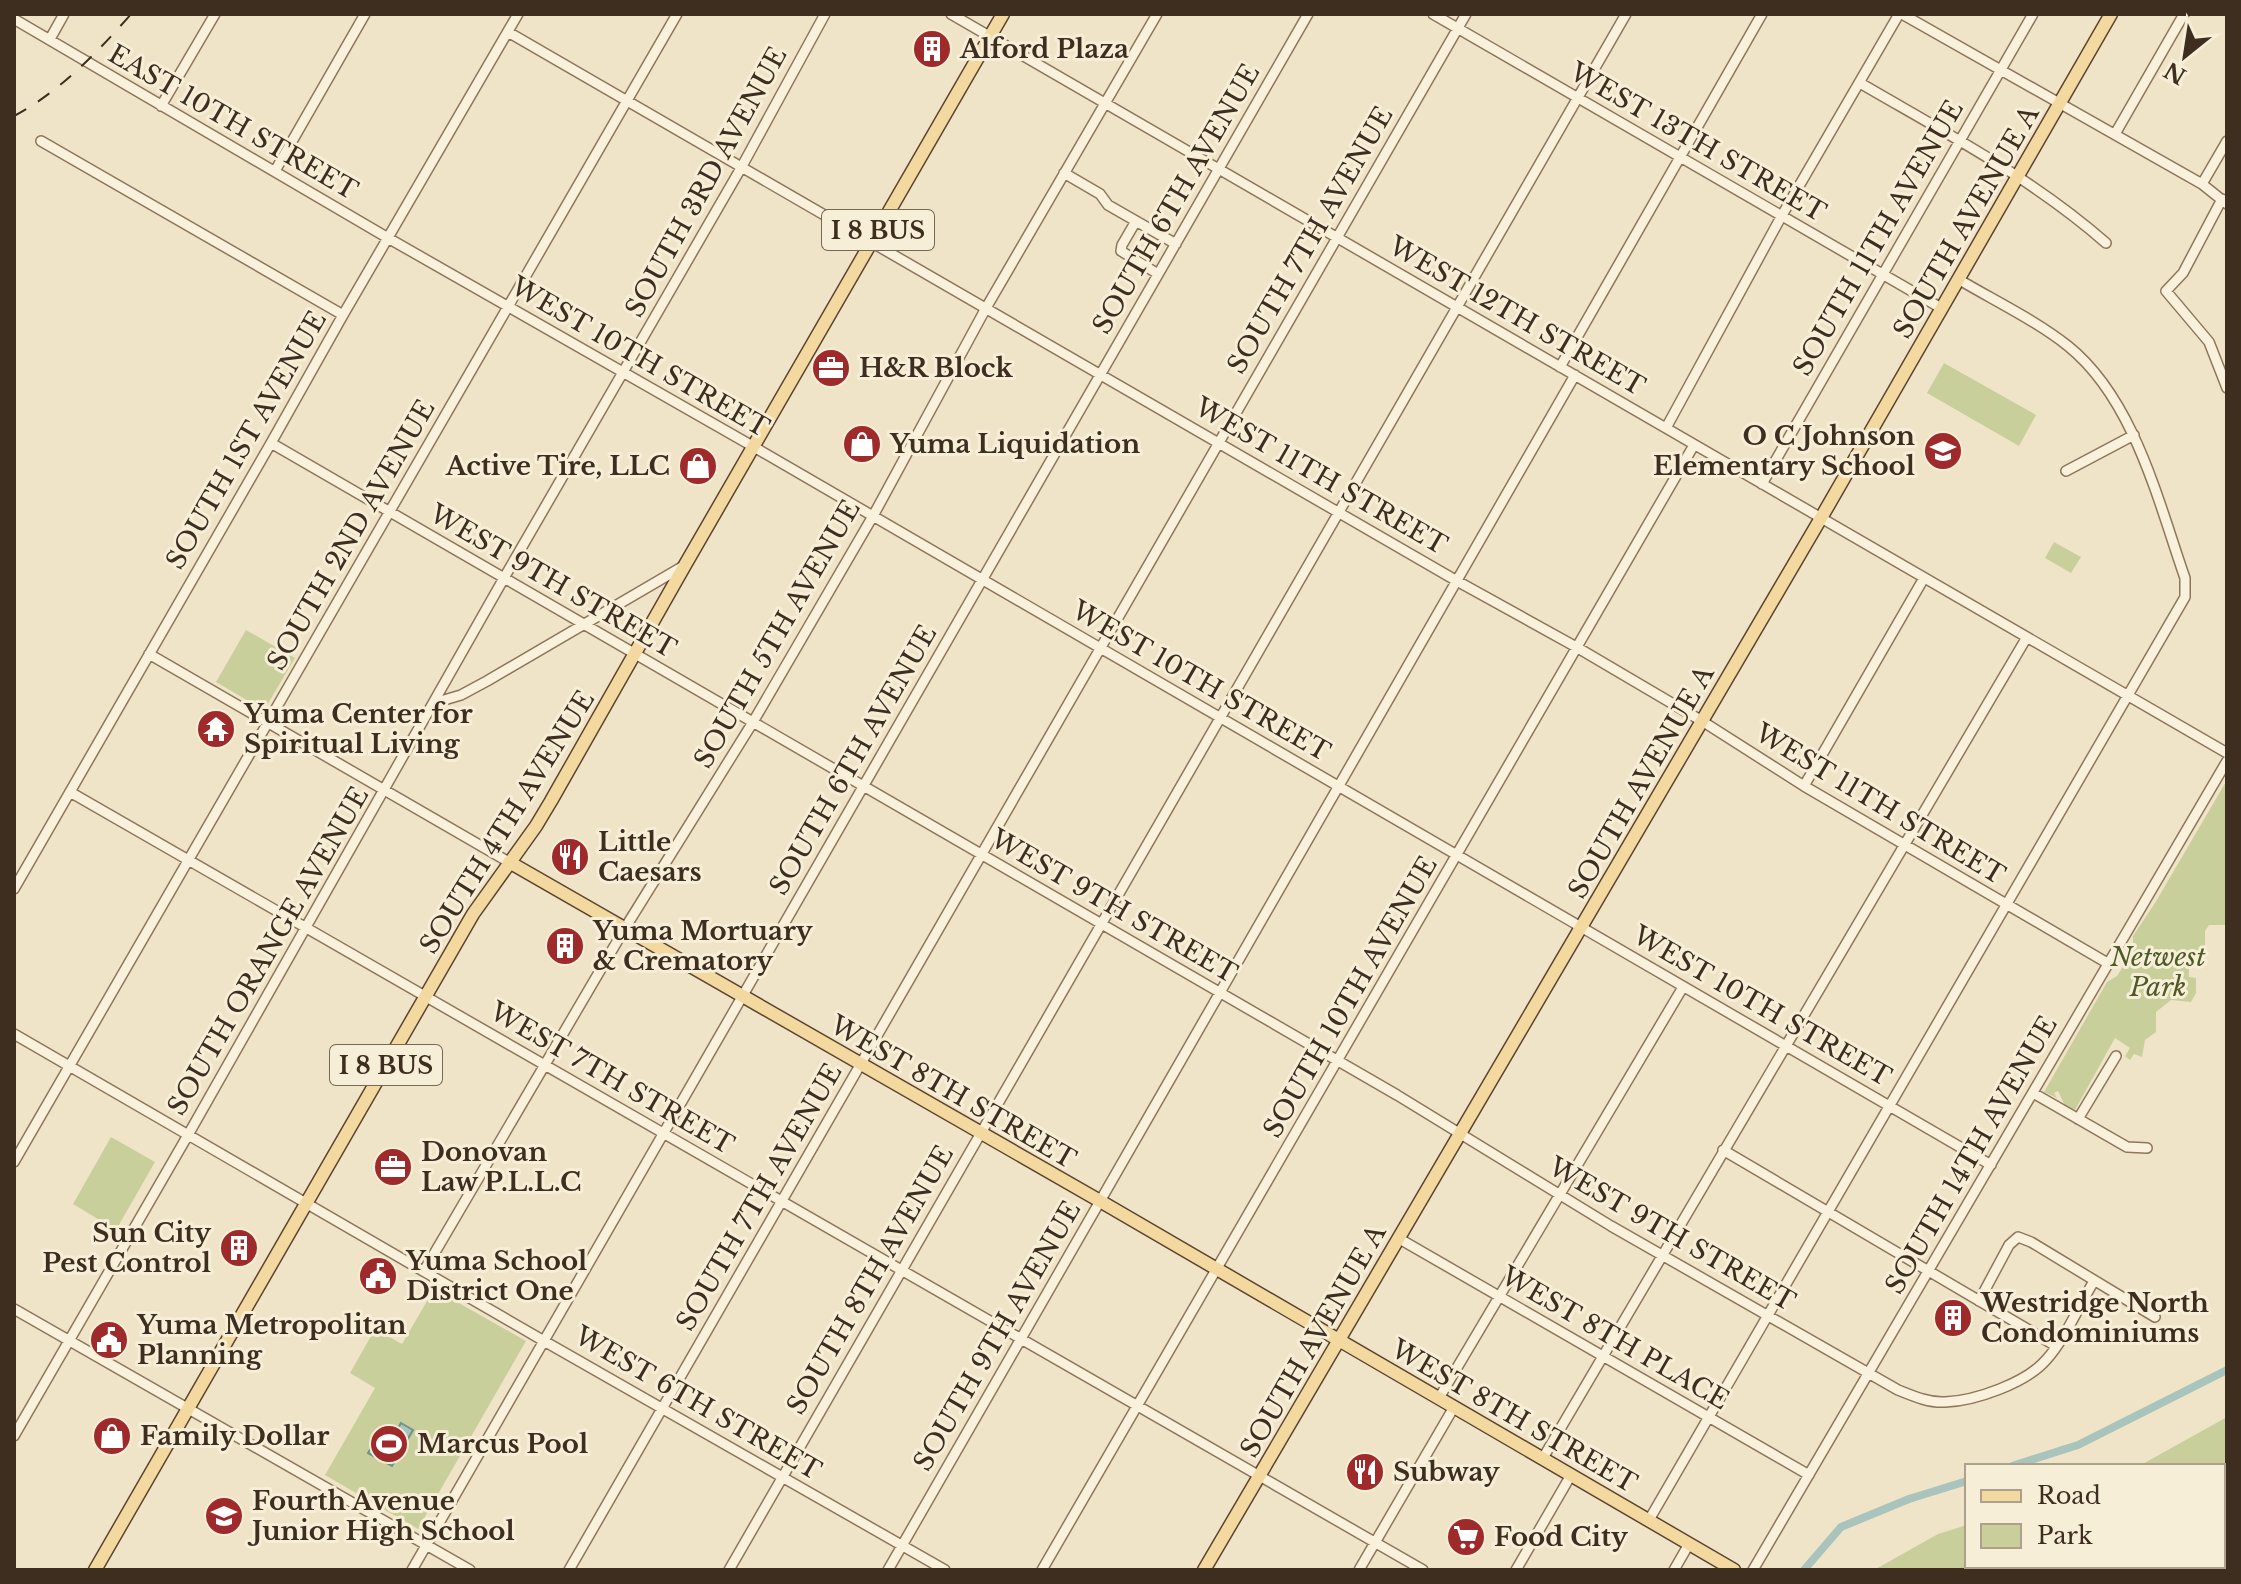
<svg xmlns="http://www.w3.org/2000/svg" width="2241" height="1584" viewBox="0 0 2241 1584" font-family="'Libre Baskerville',serif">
<rect width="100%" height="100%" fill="#f0e4c8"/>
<path fill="#c9cf9b" d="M1944,363L2036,415L2019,446L1927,393Z
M2054,542L2081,557L2071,573L2045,558Z
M246,630L295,658L266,707L262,709L216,682Z
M2227,780V925H2209L2205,931V947C2192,957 2188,962 2189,977L2196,978V993L2191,1002L2171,1000L2156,1012V1032L2145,1040L2142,1057L2134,1054L2130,1060L2125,1056L2130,1048L2115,1038L2075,1110L2065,1106L2058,1091L2054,1093L2057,1098L2044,1092L2107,982L2117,976L2133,951V936L2155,903Z
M111,1137L155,1162L116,1230L73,1204Z
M434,1289L526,1341L418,1529L325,1475L375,1388L350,1373L375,1329L402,1344Z
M2227,1417V1570H1874L1938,1534L1967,1525V1566H2223V1466H2139Z"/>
<path fill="#a9c4bc" stroke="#6f938a" stroke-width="2" d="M401,1423L413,1430L392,1466L368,1453L383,1428L395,1434Z"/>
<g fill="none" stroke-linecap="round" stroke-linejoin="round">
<path stroke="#a9c4bc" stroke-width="8" d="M2012,1466L2078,1445L2227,1370
M1804,1570L1841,1527L1909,1499L1967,1481"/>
<g stroke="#8d765c" stroke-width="12">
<path id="minor" d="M951,14L2227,753
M1433,14L1941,308
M1902,14L2202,184L2227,204
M14,19L388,238L754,447L1991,1165
M508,32L1457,581L1578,648L1702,721L1804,786L2109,964
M50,39L64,14
M1860,83C1944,132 2032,178 2106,243
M161,106L215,14
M2115,134L2184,14
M41,141L343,315
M275,171L365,14
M1064,173L1100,194L1108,205L1176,244
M2202,184L2227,141
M2222,199L2183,273L2166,291L2209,342L2227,388
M1136,221L1122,245L1121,251L1158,274
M1560,367L1762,14
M1666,428L1781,217L1899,14
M271,443L1397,1095L1611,1226L1898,1390C1913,1396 1929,1403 1945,1402C1975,1401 2026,1383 2046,1360C2065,1339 2079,1306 2094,1281
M2066,471L2134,435
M1762,484L2033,14
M149,654L509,862
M434,703L461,695L487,681L682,567
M1804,786L1924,578
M70,792L1423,1570
M14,889L271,443L343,315L518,14
M14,1034L544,1341L945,1570
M2033,1093L2127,1147L2147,1148
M2078,1119L2116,1056
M1723,1150L2056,1346
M14,1162L677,14
M1398,1238L1809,1475
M424,1271L625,928L753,722L873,516L986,308L1157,14
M1979,1301L2009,1245L2018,1237L2031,1242L2155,1317
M14,1309L470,1570
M1439,1398L1683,987
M14,1436L188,1135L504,578L741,168L825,14
M1543,1458L2027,637
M1649,1520L2185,597V578C2158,501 2134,399 2068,346C2035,320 1995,301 1958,279
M412,1570L1308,14
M569,1570L1466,14
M729,1570L1626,14
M888,1570L1575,375
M1042,1570L1694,445
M1359,1570L1454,1407
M1516,1570L1571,1475
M1674,1570L1689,1544
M1753,1570L2227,761"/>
</g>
<g stroke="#5b4430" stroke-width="15">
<path id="major" d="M509,862L1100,1201L1734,1570
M95,1570L473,914L536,826L551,801L685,565L1003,14
M1204,1570L1821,518L2111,14"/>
</g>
<use href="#minor" stroke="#faf1dc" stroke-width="9"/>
<use href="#major" stroke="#f3d9a0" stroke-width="12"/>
<path stroke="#3d2e20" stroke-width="2" stroke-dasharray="14 14" stroke-linecap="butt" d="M14,116C58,93 99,51 131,14"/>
</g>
<defs>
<g id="building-disc" transform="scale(2)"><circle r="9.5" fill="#9e2a2b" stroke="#f7eed8"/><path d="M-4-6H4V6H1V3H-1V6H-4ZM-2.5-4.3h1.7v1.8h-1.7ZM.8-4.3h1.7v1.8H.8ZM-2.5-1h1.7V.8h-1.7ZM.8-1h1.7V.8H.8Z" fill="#fff"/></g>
<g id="office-disc" transform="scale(2)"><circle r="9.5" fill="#9e2a2b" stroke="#f7eed8"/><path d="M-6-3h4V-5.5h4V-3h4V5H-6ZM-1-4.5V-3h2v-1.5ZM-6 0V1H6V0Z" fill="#fff"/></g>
<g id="shop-disc" transform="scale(2)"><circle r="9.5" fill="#9e2a2b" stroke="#f7eed8"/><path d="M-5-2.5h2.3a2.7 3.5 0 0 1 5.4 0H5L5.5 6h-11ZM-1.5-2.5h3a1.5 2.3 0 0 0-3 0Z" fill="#fff"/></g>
<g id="school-disc" transform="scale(2)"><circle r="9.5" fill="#9e2a2b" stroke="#f7eed8"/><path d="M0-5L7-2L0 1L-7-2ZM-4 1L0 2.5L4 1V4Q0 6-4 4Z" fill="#fff"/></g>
<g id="temple-disc" transform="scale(2)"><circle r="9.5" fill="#9e2a2b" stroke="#f7eed8"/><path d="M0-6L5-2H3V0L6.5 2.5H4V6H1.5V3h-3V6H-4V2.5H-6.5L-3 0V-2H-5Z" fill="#fff"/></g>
<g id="restaurant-disc" transform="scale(2)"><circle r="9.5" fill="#9e2a2b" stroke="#f7eed8"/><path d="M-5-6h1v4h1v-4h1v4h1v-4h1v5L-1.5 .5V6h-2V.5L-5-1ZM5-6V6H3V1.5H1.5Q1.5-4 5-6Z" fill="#fff"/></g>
<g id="civic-disc" transform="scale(2)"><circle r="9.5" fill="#9e2a2b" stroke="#f7eed8"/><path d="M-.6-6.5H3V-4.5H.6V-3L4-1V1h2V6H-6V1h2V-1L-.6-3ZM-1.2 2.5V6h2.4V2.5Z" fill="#fff"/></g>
<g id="stadium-disc" transform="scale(2)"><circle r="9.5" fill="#9e2a2b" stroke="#f7eed8"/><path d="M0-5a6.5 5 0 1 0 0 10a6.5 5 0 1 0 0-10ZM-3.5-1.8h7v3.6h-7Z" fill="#fff"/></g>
<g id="supermarket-disc" transform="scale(2)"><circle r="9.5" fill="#9e2a2b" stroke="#f7eed8"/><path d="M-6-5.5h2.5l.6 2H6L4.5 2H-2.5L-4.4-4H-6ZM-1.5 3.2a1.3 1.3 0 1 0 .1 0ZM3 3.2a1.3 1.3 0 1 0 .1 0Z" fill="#fff"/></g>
</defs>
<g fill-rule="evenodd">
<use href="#building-disc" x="932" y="49"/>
<use href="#office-disc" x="831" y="368"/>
<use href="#shop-disc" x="862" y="444"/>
<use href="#school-disc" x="1943" y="451"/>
<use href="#shop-disc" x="698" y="466"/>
<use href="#temple-disc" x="216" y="729"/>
<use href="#restaurant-disc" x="570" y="857"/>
<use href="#building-disc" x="565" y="946"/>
<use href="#office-disc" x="393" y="1167"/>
<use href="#building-disc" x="239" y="1248"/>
<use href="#civic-disc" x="378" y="1276"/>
<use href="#building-disc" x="1953" y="1318"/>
<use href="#civic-disc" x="109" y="1340"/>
<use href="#shop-disc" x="112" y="1436"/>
<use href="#stadium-disc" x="389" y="1444"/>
<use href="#restaurant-disc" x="1365" y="1472"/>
<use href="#school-disc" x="224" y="1516"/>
<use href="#supermarket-disc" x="1466" y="1537"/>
</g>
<g text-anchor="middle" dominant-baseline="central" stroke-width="6" stroke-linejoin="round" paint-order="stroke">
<g fill="#f7eed8" stroke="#756857" stroke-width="2">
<rect x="822" y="210" width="112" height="40" rx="6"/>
<rect x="330" y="1045" width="112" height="40" rx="6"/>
</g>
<g font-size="24" font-weight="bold" fill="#3d2e20">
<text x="878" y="230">I 8 BUS</text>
<text x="386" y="1065">I 8 BUS</text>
</g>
<g font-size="26" font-weight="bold" fill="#3d2e20" stroke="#f7eed8" text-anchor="start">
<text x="960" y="49">Alford Plaza</text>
<text x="859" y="368">H&amp;R Block</text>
<text x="1915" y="436" text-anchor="end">O C Johnson<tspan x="1915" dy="30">Elementary School</tspan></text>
<text x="890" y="444">Yuma Liquidation</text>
<text x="670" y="466" text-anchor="end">Active Tire, LLC</text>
<text x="244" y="714">Yuma Center for<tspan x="244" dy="30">Spiritual Living</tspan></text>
<text x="598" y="842">Little<tspan x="598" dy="30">Caesars</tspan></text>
<text x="593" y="931">Yuma Mortuary<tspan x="593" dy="30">&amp; Crematory</tspan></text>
<text x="421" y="1152">Donovan<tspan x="421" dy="30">Law P.L.L.C</tspan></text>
<text x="211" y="1233" text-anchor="end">Sun City<tspan x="211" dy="30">Pest Control</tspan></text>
<text x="406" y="1261">Yuma School<tspan x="406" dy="30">District One</tspan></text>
<text x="1981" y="1303">Westridge North<tspan x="1981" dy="30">Condominiums</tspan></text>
<text x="137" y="1325">Yuma Metropolitan<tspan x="137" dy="30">Planning</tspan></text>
<text x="140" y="1436">Family Dollar</text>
<text x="417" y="1444">Marcus Pool</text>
<text x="1393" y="1472">Subway</text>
<text x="252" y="1501">Fourth Avenue<tspan x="252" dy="30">Junior High School</tspan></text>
<text x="1494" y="1537">Food City</text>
</g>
<g font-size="26" fill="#3d2e20" stroke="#f7eed8">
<text transform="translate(233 122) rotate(30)">EAST 10TH STREET</text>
<text transform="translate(1698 142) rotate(30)">WEST 13TH STREET</text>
<text transform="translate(706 182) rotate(-61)">SOUTH 3RD AVENUE</text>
<text transform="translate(1176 199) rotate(-60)">SOUTH 6TH AVENUE</text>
<text transform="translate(1966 222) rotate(-60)">SOUTH AVENUE A</text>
<text transform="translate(1878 238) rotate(-60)">SOUTH 11TH AVENUE</text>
<text transform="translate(1310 240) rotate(-60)">SOUTH 7TH AVENUE</text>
<text transform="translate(1517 316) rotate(30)">WEST 12TH STREET</text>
<text transform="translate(640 357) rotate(30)">WEST 10TH STREET</text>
<text transform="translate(246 440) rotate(-60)">SOUTH 1ST AVENUE</text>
<text transform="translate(1321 476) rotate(30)">WEST 11TH STREET</text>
<text transform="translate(351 535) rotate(-60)">SOUTH 2ND AVENUE</text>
<text transform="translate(553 581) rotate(30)">WEST 9TH STREET</text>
<text transform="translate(777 634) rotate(-60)">SOUTH 5TH AVENUE</text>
<text transform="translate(1201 681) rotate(30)">WEST 10TH STREET</text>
<text transform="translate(853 760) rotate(-60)">SOUTH 6TH AVENUE</text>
<text transform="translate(1641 782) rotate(-60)">SOUTH AVENUE A</text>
<text transform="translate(1880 804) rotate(31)">WEST 11TH STREET</text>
<text transform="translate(507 822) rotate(-58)">SOUTH 4TH AVENUE</text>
<text transform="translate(1114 906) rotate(30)">WEST 9TH STREET</text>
<text transform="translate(268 951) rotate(-60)">SOUTH ORANGE AVENUE</text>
<text transform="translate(1350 997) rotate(-60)">SOUTH 10TH AVENUE</text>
<text transform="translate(1762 1006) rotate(30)">WEST 10TH STREET</text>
<text transform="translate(612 1078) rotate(30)">WEST 7TH STREET</text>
<text transform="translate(953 1092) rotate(30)">WEST 8TH STREET</text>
<text transform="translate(1971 1155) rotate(-60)">SOUTH 14TH AVENUE</text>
<text transform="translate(759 1197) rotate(-60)">SOUTH 7TH AVENUE</text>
<text transform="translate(1672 1234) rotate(30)">WEST 9TH STREET</text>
<text transform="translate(870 1280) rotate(-60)">SOUTH 8TH AVENUE</text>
<text transform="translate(997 1336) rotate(-60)">SOUTH 9TH AVENUE</text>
<text transform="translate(1615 1338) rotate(30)">WEST 8TH PLACE</text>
<text transform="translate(1313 1341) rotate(-60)">SOUTH AVENUE A</text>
<text transform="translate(698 1403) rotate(30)">WEST 6TH STREET</text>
<text transform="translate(1514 1416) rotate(30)">WEST 8TH STREET</text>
</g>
<g font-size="26" font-style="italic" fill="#4d5a26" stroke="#f7eed8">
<text x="2158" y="957">Netwest<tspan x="2158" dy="30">Park</tspan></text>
</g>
</g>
<rect width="2241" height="1584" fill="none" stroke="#3d2e20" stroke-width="32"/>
<rect x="1965" y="1464" width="260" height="104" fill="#f7eed8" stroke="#ada18e" stroke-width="2"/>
<rect x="1981" y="1490" width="40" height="12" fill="#f3d9a0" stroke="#ada18e" stroke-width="2"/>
<text x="2037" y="1504" font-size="24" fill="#3d2e20">Road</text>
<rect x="1981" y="1524" width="40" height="24" fill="#c9cf9b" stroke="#ada18e" stroke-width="2"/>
<text x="2037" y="1544" font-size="24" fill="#3d2e20">Park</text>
<g transform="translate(2185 56) rotate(210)" stroke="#f7eed8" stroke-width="6" paint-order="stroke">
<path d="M0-6L14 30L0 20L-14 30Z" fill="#3d2e20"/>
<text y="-12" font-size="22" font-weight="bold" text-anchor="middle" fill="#3d2e20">N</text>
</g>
</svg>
